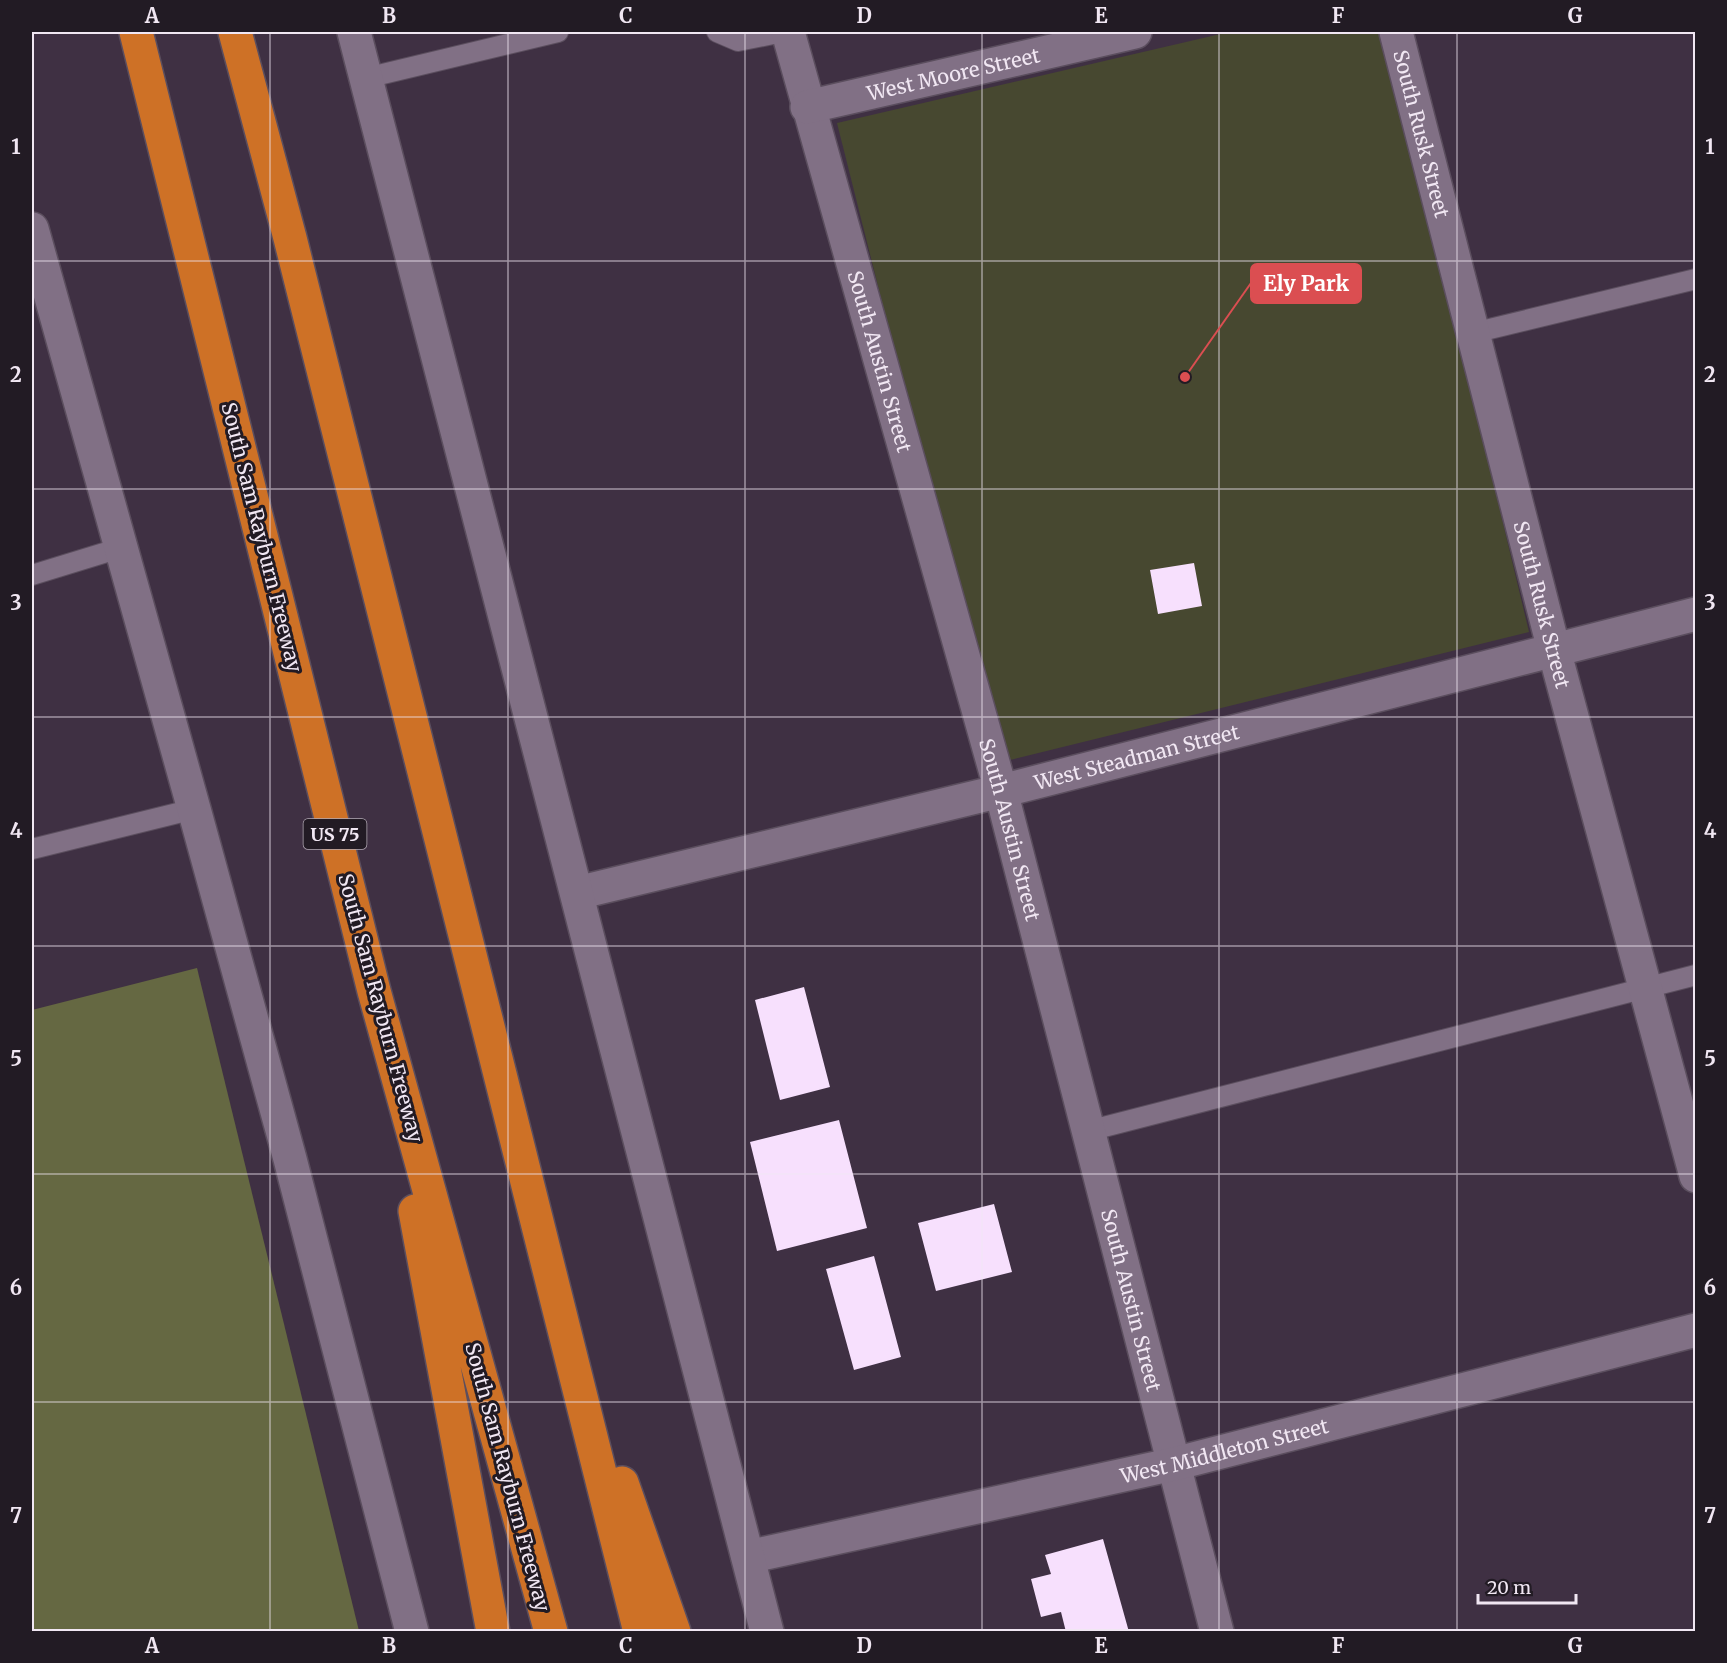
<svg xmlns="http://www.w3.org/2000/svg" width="1727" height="1663" viewBox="0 0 1727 1663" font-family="Merriweather,serif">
<rect width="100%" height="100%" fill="#3f3043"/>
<path fill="#474830" d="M1229,32H1386L1529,632L998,763L837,123Z"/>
<path fill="#656842" d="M197,968L359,1631H32V1010Z"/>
<path fill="#f7e0fd" d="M1194,563L1202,606L1158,614L1150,570Z
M804,987L830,1087L780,1100L755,1000Z
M839,1120L867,1228L777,1251L750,1142Z
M994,1204L1012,1272L936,1291L918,1223Z
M874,1256L901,1357L854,1370L826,1269Z
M1103,1539L1129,1632H1066L1061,1612L1041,1617L1031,1579L1051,1574L1045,1555Z"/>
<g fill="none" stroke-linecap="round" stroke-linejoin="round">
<g stroke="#5b4e5e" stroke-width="22">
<path id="service" d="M717,32L738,41L783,32
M366,78L558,32
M1473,333L1696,279
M32,575L120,548
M32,849L194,809
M1088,1131L1696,975"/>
</g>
<g stroke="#5b4e5e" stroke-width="36">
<g id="minor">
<path id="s1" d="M788,32L1001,791L1217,1632"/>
<path id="s2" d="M1396,32L1554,650L1696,1176"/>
<path id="s3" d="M807,107L1135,32"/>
<path id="s4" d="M577,893L1001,791L1696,614"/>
<path id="s5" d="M748,1557L1174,1464L1696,1330"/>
</g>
</g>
<g stroke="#5b4e5e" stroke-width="36">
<path id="secondary" d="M354,32L767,1632
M32,229L194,809L290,1159L412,1632"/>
</g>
<g stroke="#5b4e5e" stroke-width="36">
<path id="motorway" d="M136,32L374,991L551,1632
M235,32L290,238L640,1632
M415,1211L493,1632
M622,1483L674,1632"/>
</g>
<use href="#service" stroke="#817085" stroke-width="20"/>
<use href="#minor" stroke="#817085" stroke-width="33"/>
<use href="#secondary" stroke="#817085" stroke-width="33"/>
<use href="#motorway" stroke="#ce7126" stroke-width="33"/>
</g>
<path fill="none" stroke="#f1e7f3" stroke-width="1.5" stroke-opacity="0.55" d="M270,32V1632M508,32V1632M745,32V1632M982,32V1632M1219,32V1632M1457,32V1632M32,261H1696M32,489H1696M32,717H1696M32,946H1696M32,1174H1696M32,1402H1696"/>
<g text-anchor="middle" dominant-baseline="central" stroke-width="6" stroke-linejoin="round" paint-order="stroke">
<rect fill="#221b24" stroke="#b3aab5" stroke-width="1.5" x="303.5" y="819" width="63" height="30" rx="4.5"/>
<g font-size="18" font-weight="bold" fill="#f1e7f3">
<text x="335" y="834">US 75</text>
</g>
<g font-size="20" fill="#f1e7f3" stroke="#221b24">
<text stroke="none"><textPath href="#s3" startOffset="150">West Moore Street</textPath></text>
<text stroke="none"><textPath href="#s2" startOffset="105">South Rusk Street</textPath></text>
<text stroke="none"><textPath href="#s1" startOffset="342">South Austin Street</textPath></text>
<text transform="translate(262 537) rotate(76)">South Sam Rayburn Freeway</text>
<text stroke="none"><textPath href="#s2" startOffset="591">South Rusk Street</textPath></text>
<text stroke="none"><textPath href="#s4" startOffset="576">West Steadman Street</textPath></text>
<text stroke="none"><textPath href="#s1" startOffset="828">South Austin Street</textPath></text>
<text transform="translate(381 1008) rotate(75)">South Sam Rayburn Freeway</text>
<text stroke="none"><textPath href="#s1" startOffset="1314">South Austin Street</textPath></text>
<text stroke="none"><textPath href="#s5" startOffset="488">West Middleton Street</textPath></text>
<text transform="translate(508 1477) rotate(75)">South Sam Rayburn Freeway</text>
</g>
</g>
<path fill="none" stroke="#db4e51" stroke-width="2" d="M1185 377L1251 283"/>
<circle fill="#db4e51" stroke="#221b24" stroke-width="2" cx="1185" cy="377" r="6"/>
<rect fill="#db4e51" stroke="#db4e51" stroke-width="2" x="1251" y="264" width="110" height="39" rx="6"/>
<g font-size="21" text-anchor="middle" font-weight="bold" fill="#fff">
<text x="1306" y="291">Ely Park</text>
</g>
<rect width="1727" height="1663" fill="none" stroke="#221b24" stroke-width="66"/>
<path d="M1478 1594v9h98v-9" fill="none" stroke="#f1e7f3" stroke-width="3"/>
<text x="1487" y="1594" font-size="18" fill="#f1e7f3" stroke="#221b24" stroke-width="4.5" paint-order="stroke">20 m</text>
<rect x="33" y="33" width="1661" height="1597" fill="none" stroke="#f1e7f3" stroke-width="2"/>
<g font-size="20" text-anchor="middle" font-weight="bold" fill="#f1e7f3">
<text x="152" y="23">A</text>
<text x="389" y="23">B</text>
<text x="626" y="23">C</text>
<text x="864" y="23">D</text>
<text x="1101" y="23">E</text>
<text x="1338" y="23">F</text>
<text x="1575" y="23">G</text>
<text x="16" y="154">1</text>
<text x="1710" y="154">1</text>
<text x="16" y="382">2</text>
<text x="1710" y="382">2</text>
<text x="16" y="610">3</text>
<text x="1710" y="610">3</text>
<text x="16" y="838">4</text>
<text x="1710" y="838">4</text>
<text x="16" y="1066">5</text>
<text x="1710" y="1066">5</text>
<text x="16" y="1295">6</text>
<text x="1710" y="1295">6</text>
<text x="16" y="1523">7</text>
<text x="1710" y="1523">7</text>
<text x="152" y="1653">A</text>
<text x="389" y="1653">B</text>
<text x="626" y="1653">C</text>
<text x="864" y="1653">D</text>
<text x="1101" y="1653">E</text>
<text x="1338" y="1653">F</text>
<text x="1575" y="1653">G</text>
</g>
</svg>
